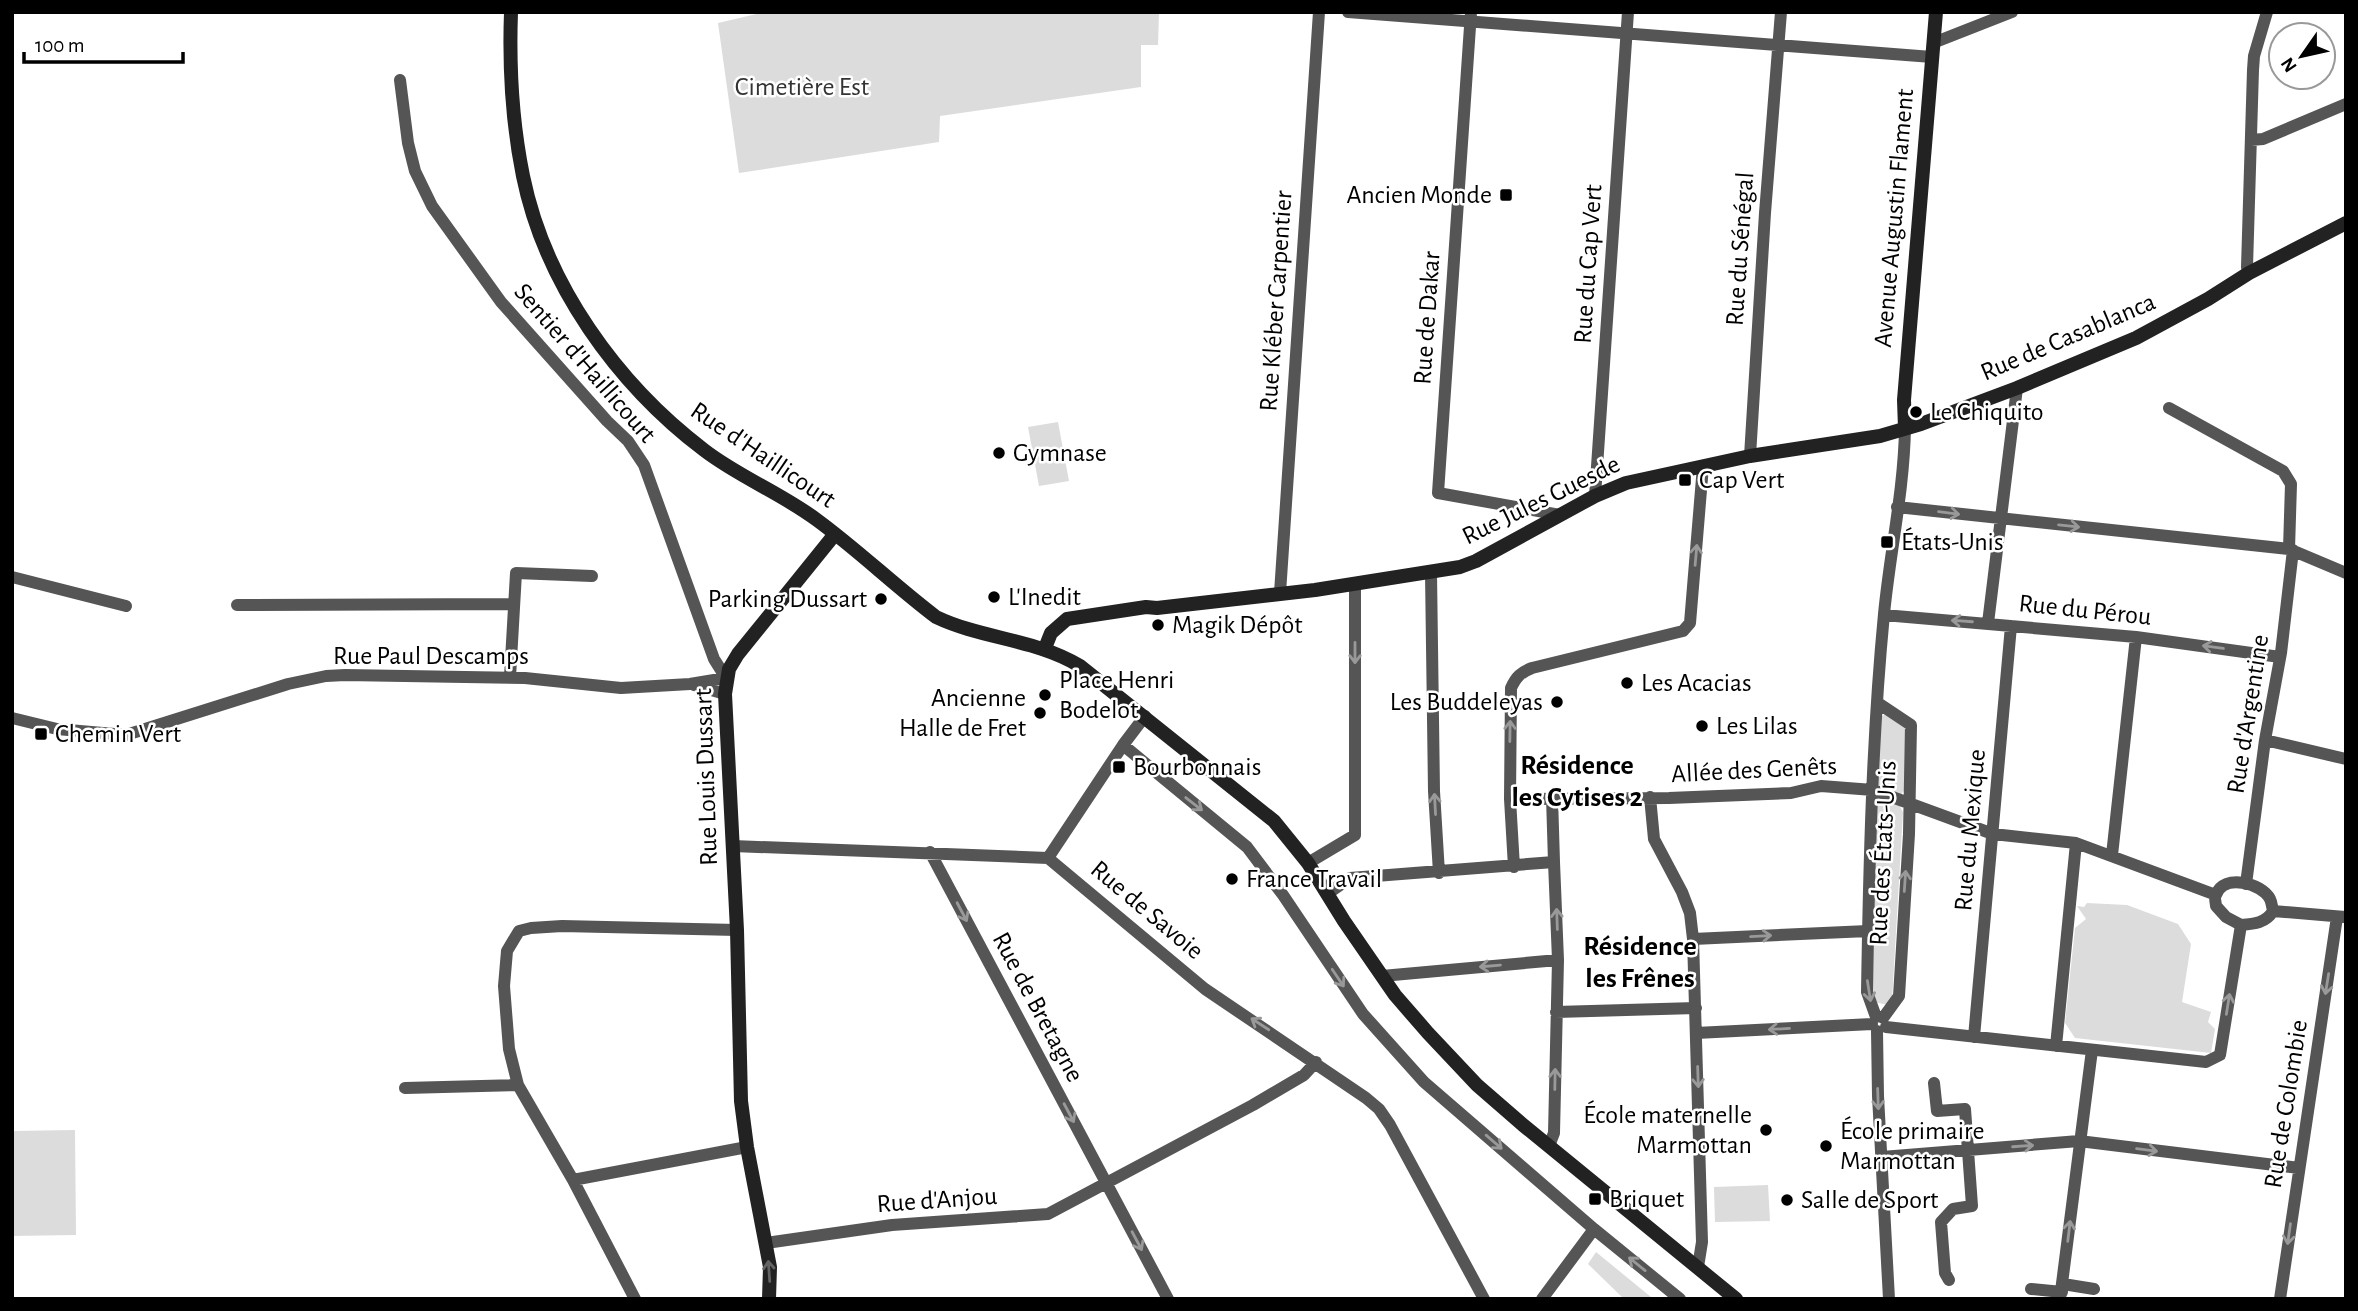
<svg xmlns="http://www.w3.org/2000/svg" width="2358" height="1311" viewBox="0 0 2358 1311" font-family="'Alegreya Sans',sans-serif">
<rect width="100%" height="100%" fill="#fff"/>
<path fill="#dcdcdc" d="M765,12H1159L1158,45H1141V87L940,116L939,142L739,173L718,23Z
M1058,422L1069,481L1039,486L1028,427Z
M1885,714L1903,722L1908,733L1904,791L1899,796L1874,785L1879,719Z
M1879,799L1899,805L1903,812L1892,1001L1889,1005L1873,1002V803Z
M2087,903L2127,905L2178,924L2191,944L2182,1002L2211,1012L2208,1022L2215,1029L2211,1053L2075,1038L2065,1023L2075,928L2086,919L2077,906L2084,907Z
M75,1130L76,1235L12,1236V1131Z
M1768,1185L1770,1221L1715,1222L1714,1187Z
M1596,1252L1651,1297V1299H1624L1588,1264Z"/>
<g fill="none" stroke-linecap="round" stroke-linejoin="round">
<path stroke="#555" stroke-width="12" d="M1348,12L1932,57
M1471,12L1438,493L1560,515
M1933,43L2012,12
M2251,140L2263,139L2346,104
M2249,273L2247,267L2253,70L2254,56L2267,12
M2169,408L2283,471L2291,484L2289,549
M1750,456L1765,213L1781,12
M1595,496L1628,12
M1897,507L2289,549L2346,573
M1431,573L1434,791L1439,873
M12,577L126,606
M1280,593L1319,12
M237,605L514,604
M1884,615L2136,637L2280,657
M1988,623L2017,388
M510,677L516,573L592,576
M694,685L725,694
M1878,703L1911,725L1909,834L1899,996L1883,1018
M12,718L57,729L126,735L288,684L326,676L345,675L525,678L621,688L690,684L726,678L714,659L644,465L628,441L607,421L501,302L432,206L415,171L408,143L400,80
M2265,740L2346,759
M1123,745L1247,847L1283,895L1363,1014L1424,1082L1594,1229L1680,1299
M1650,797L1654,839L1682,892L1690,913L1693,939L1702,1242L1698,1267
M1510,799L1669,798L1791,793L1821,786L1873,790L1993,834L2076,843L2216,895
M733,846L1048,858L1205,989L1366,1098L1379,1109L1390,1125L1484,1299
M930,852L1168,1299
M2112,855L2136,637
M1048,858L1123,745L1145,716
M1308,863L1355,835V584
M1514,867L1510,799L1511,688C1516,677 1521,672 1532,668L1683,631L1690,623L1703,466
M2246,884L2265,740L2281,653L2293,550
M1327,894L1350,878L1554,862L1552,797
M2273,911L2345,917
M1693,939L1868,931
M1382,976L1558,960
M1556,1012L1696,1008
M1876,1017L1867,992C1869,866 1872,739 1884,614C1890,552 1904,490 1905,428
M1886,1027L2206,1062L2220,1055L2241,925L2226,917L2216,906C2216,903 2214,898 2216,895C2223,873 2262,883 2270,899C2272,903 2272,907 2273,911C2266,923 2254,924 2241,925
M1877,1031L1878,1096L1889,1299
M1696,1033L1872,1024
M1974,1037L2011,626
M2056,1046L2076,843
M1934,1083L1937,1111L1965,1109L1972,1206L1953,1209L1941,1222L1945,1273L1949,1280
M518,1085L509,1049L504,986L507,951L519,931L531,928L562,926L737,930
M405,1088L518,1085L573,1180L747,1147
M1549,1146L1554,1133L1558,960L1554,862
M1882,1157L2079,1141L2299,1168
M573,1180L635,1299
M766,1243L892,1225L1048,1214L1253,1105L1304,1075L1316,1062
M2063,1284L2094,1289
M2031,1289L2062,1292
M1542,1299L1594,1229
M2060,1299L2092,1050
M2280,1299L2337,917"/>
<path stroke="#222" stroke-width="14" d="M511,12C509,67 512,122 523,176C545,284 617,384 704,450C739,477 781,493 817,520C858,550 895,586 936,617C982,639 1036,639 1080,666L1274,821L1308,863L1344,921L1395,995L1428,1033L1477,1085L1523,1125L1736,1299
M1905,428L1904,400L1936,12
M1045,648L1051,633L1067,619L1146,607L1157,608L1315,590L1460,567L1476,561L1595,496L1626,483L1750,456L1880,436L1921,424L2017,388L2136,338L2208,299L2249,273L2346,223
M769,1299L770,1267L747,1147L741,1101L737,930L725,694L729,669L738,654L835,534"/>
</g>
<defs><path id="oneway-shaft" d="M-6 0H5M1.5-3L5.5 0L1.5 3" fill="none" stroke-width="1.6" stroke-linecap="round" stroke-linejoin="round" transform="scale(1.75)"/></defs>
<g stroke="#999">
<use href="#oneway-shaft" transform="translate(1949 513) rotate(7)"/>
<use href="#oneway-shaft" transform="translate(2069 526) rotate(6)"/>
<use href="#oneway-shaft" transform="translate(1696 555) rotate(-85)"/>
<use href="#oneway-shaft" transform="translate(1962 621) rotate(-176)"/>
<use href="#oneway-shaft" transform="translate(2213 647) rotate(-172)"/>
<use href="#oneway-shaft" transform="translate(1355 653) rotate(90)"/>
<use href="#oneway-shaft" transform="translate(1510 731) rotate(-89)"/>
<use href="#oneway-shaft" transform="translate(1194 804) rotate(38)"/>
<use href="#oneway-shaft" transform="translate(1435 804) rotate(-93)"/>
<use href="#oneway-shaft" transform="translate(1905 881) rotate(-86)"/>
<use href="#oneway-shaft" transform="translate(962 912) rotate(62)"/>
<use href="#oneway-shaft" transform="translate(1557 919) rotate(-92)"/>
<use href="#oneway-shaft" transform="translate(1761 936) rotate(-3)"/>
<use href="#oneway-shaft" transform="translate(1490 966) rotate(175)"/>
<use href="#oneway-shaft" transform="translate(1338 978) rotate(56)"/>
<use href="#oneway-shaft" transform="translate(2327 984) rotate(99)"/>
<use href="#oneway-shaft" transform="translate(1869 991) rotate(81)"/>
<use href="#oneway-shaft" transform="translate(2228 1004) rotate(-81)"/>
<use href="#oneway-shaft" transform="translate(1260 1024) rotate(-147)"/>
<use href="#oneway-shaft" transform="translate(1779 1029) rotate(177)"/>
<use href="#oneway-shaft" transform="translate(1698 1077) rotate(88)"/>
<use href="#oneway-shaft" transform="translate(1555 1079) rotate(-89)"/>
<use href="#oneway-shaft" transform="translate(1878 1099) rotate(88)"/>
<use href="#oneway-shaft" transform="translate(1069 1113) rotate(62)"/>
<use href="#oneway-shaft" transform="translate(1494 1142) rotate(41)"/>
<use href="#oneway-shaft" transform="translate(2023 1146) rotate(-4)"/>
<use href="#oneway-shaft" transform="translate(2147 1150) rotate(7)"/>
<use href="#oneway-shaft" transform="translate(2069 1231) rotate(-83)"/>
<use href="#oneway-shaft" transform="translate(2289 1234) rotate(98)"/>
<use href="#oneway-shaft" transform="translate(1137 1241) rotate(62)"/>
<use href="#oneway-shaft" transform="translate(1637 1264) rotate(-141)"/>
</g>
<use stroke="#646464" href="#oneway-shaft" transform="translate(769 1271) rotate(-94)"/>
<g fill="#000" stroke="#fff" stroke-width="2.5">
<rect x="1499" y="188" width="14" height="14" rx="3.5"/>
<circle cx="1916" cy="412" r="7"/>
<circle cx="999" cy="453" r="7"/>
<rect x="1678" y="473" width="14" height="14" rx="3.5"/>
<rect x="1880" y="535" width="14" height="14" rx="3.5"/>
<circle cx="994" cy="597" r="7"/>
<circle cx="881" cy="599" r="7"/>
<circle cx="1158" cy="625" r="7"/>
<circle cx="1627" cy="683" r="7"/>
<circle cx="1045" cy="695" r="7"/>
<circle cx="1557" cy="702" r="7"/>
<circle cx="1040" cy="713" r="7"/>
<circle cx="1702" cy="726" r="7"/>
<rect x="34" y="727" width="14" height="14" rx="3.5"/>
<rect x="1112" y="760" width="14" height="14" rx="3.5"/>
<circle cx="1232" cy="879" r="7"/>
<circle cx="1766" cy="1130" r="7"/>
<circle cx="1826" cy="1146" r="7"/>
<rect x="1588" y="1192" width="14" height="14" rx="3.5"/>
<circle cx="1787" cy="1200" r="7"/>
</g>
<g text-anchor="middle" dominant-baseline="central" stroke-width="5" stroke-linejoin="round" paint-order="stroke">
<g font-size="26" fill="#333" stroke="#fff">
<text x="802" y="87">Cimetière Est</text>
</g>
<g font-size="26" fill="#000" stroke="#fff" text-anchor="start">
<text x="1492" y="195" text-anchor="end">Ancien Monde</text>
<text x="1930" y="412">Le Chiquito</text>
<text x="1013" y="453">Gymnase</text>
<text x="1699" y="480">Cap Vert</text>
<text x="1901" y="542">États-Unis</text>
<text x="1008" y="597">L'Inedit</text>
<text x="867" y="599" text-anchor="end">Parking Dussart</text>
<text x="1172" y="625">Magik Dépôt</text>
<text x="1059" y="680">Place Henri<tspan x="1059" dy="30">Bodelot</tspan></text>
<text x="1641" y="683">Les Acacias</text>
<text x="1026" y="698" text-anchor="end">Ancienne<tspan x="1026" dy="30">Halle de Fret</tspan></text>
<text x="1543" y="702" text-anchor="end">Les Buddeleyas</text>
<text x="1716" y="726">Les Lilas</text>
<text x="55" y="734">Chemin Vert</text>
<text x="1133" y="767">Bourbonnais</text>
<text x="1246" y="879">France Travail</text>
<text x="1752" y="1115" text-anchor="end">École maternelle<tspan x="1752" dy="30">Marmottan</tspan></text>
<text x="1840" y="1131">École primaire<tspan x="1840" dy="30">Marmottan</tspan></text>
<text x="1609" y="1199">Briquet</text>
<text x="1801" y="1200">Salle de Sport</text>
</g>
<g font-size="26" fill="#000" stroke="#fff">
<text transform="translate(1894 218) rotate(-85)">Avenue Augustin Flament</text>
<text transform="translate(1740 249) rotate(-86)">Rue du Sénégal</text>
<text transform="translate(1588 264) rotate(-86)">Rue du Cap Vert</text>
<text transform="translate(1276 301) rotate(-86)">Rue Kléber Carpentier</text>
<text transform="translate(1427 318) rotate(-86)">Rue de Dakar</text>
<text transform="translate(2068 337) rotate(-23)">Rue de Casablanca</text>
<text transform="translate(585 363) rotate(49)">Sentier d'Haillicourt</text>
<text transform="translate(763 455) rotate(34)">Rue d'Haillicourt</text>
<text transform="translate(1541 500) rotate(-26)">Rue Jules Guesde</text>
<text transform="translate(2085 610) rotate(6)">Rue du Pérou</text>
<text x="431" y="656">Rue Paul Descamps</text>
<text transform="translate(2248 714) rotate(-81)">Rue d'Argentine</text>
<text transform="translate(1754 770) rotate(-3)">Allée des Genêts</text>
<text transform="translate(706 777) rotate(-92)">Rue Louis Dussart</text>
<text transform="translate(1970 830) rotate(-85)">Rue du Mexique</text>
<text transform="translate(1883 853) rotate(-87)">Rue des États-Unis</text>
<text transform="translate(1147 910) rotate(40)">Rue de Savoie</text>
<text transform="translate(1038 1007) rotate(62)">Rue de Bretagne</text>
<text transform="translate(2286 1104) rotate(-81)">Rue de Colombie</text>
<text transform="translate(937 1200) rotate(-4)">Rue d'Anjou</text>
</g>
<g font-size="28" font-weight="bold" fill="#000" stroke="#fff">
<text x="1577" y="766">Résidence<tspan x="1577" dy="32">les Cytises 2</tspan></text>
<text x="1640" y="947">Résidence<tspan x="1640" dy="32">les Frênes</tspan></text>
</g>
</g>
<rect width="2358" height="1311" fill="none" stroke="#000000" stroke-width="28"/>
<g transform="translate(2302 56) rotate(236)"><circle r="33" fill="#ffffff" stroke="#999999" stroke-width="2"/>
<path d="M0-5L12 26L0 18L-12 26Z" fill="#000000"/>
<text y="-10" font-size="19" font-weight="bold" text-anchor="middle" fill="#000000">N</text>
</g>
<path d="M24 52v10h159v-10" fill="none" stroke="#000000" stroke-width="3.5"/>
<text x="35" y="52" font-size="21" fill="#000000" stroke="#ffffff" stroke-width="5" paint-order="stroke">100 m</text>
</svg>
